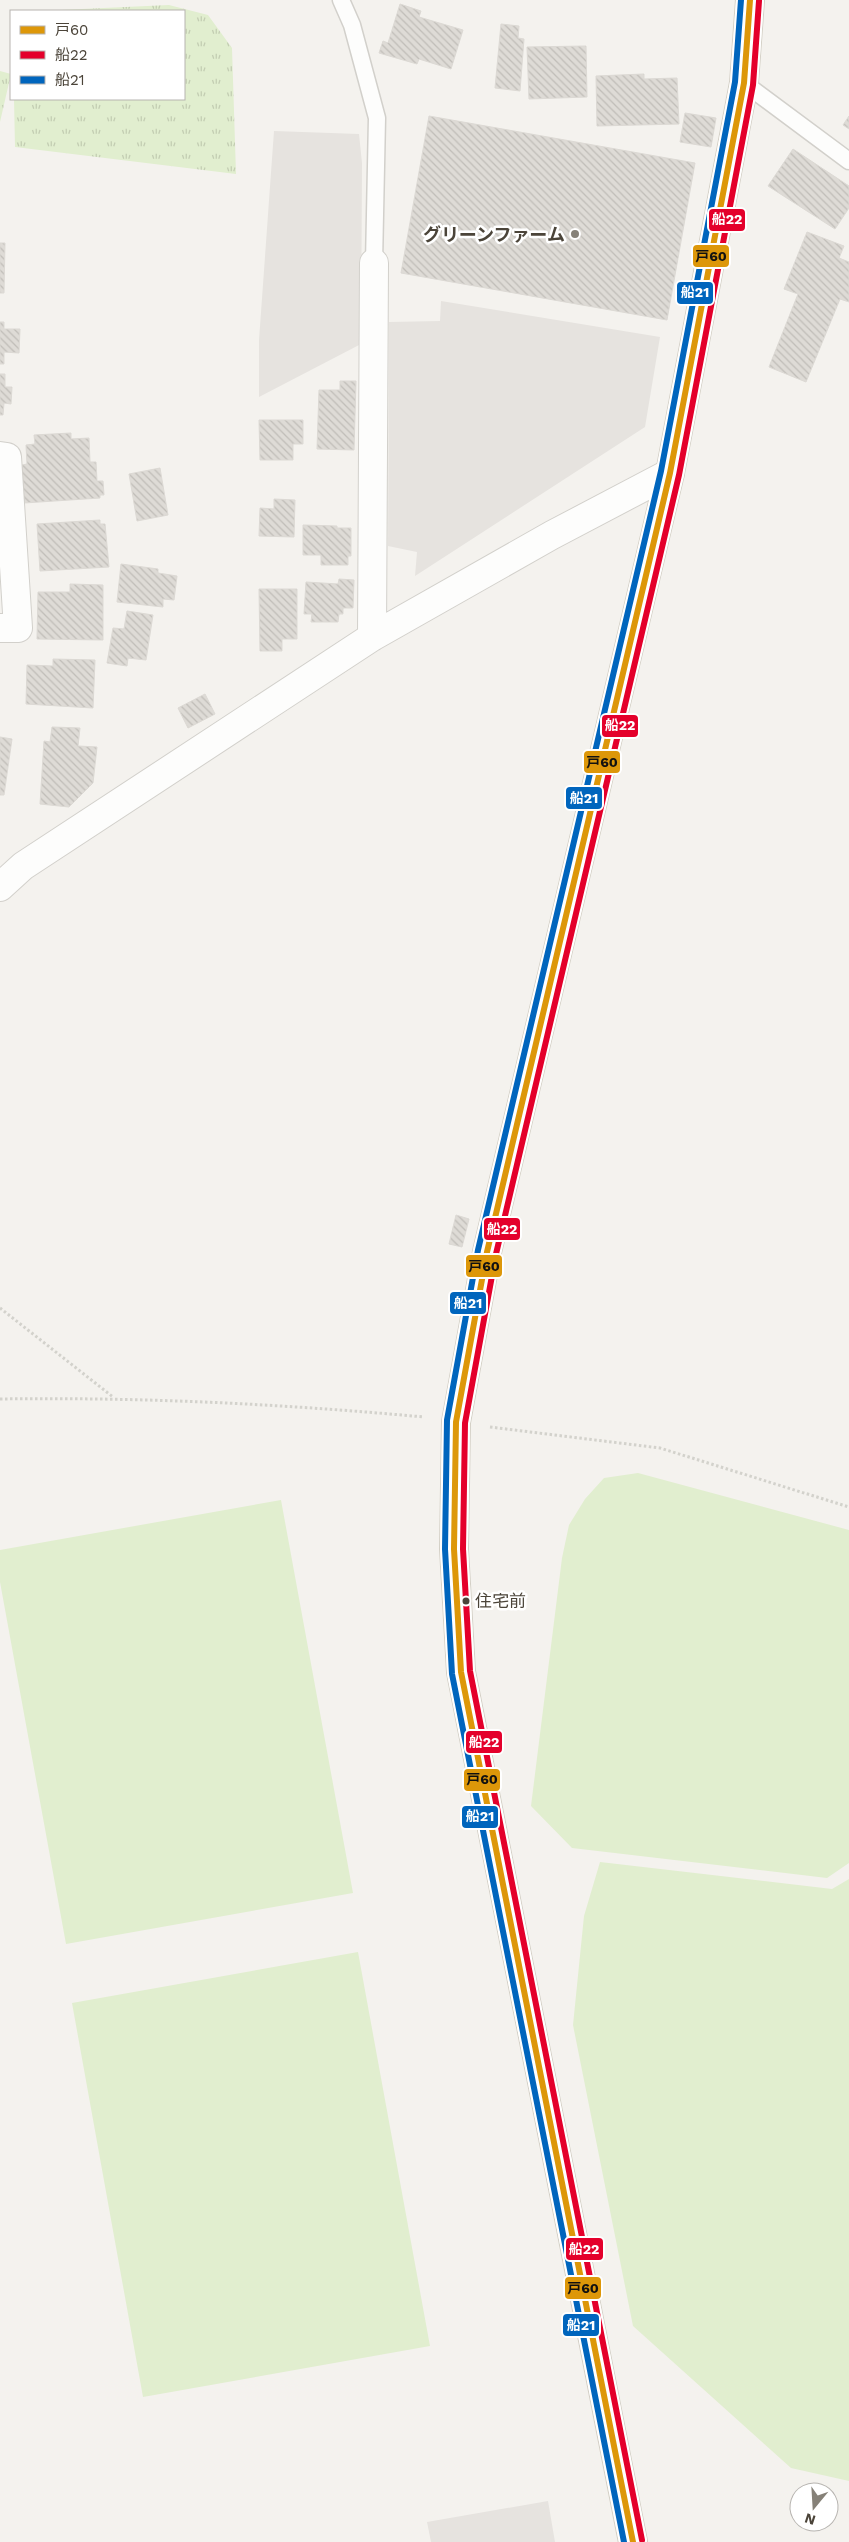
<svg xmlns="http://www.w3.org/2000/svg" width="849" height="2542" viewBox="0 0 849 2542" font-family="'Work Sans','Noto Sans JP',sans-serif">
<defs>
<pattern id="grass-tufts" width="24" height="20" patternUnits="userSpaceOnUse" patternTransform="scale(1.25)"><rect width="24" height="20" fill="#e1eecf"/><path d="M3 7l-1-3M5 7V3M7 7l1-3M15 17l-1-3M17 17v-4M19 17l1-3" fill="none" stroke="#c3cdb2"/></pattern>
<pattern id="building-back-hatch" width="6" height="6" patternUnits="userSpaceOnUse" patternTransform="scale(1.25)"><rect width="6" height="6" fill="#dedbd6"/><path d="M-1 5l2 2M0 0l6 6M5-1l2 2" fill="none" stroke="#c0bdb8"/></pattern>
</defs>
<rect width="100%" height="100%" fill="#f4f2ee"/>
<path fill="url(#grass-tufts)" d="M169,5L208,15L232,48L236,174L15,147L14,99H184V11H38Z
M0,71L11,74L0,122Z"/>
<path fill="#e1eecf" d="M638,1473L849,1530V1863L827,1878L572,1848L531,1806L562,1558L569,1525L585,1499L604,1478Z
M281,1500L353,1893L66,1944L0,1582V1550Z
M600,1862L832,1889L849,1879V2481L791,2468L633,2326L573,2025L584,1916Z
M358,1952L430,2346L143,2397L72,2003Z"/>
<path fill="#e6e3df" d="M274,131L359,134L362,163L361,344L259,397V340Z
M441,301L660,337L645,427L415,576L417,552L388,546L389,322L440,321Z
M548,2501L555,2542H431L427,2522Z"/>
<path fill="url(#building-back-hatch)" stroke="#dcd9d4" d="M400,4L421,11L419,17L463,30L451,69L419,59L417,64L379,53L383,41L388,43Z
M501,24L519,26L518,38L524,39L520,91L495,88Z
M586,46L587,97L529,99L527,47Z
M644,74V79L677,78L679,124L597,126L596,76Z
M685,113L716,118L711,147L680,142Z
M429,116L695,163L667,320L401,273Z
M849,116V129L843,125Z
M793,149L849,186V208L835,229L768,186Z
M807,232L844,246L839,258L849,262V302L840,299L806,382L769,367L798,294L784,289Z
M0,243H5L4,293H0Z
M0,322H4V329H20L19,353L4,352V364H0Z
M0,374H5V387H12L11,404L4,403L3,415H0Z
M340,381H356L354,450L317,449L319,390H340Z
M259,420H303V444H293V460H260Z
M71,433V439L89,438L90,462H96L97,481H103L104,495H100V498L24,503L22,465L27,464L26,445L35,444L34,435Z
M160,468L168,515L137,521L129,474Z
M274,499L295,500L294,537L259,536L260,508L274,509Z
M100,520V524H105L109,567L40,571L37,524Z
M303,525L337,526V528H351V556H348V565H321V555H303Z
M121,564L158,569V573L177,576L174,600L163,599V607L117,602Z
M339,579L354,580L353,608H343V614H339L338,622H311L312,614H304L306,582L338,584Z
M70,584L103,585V640L37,639L38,592H70Z
M259,589H297V639H282V651H260Z
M127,611L153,615L146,660L128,658L127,666L107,663L113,628L124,629Z
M53,659L95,660L93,708L26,704L27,665L53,666Z
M205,694L215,714L188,728L178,708Z
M52,727L80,728L78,746L97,747L93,783L69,807L40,804L44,741L50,742Z
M0,737L12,739L4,795H0Z
M456,1215L469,1219L462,1247L449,1244Z"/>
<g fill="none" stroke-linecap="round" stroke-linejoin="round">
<g stroke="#d2d0cb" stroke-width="19">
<path id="service" d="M341,0L352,25L377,118L374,263
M744,83L849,161"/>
</g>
<g stroke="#d2d0cb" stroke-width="30">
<path id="minor" d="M0,456L7,457L18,628H0
M372,637L374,263
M0,887L23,866L372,637L552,535L670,473"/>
</g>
<g stroke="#d3cfc5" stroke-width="30">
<path id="secondary" d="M633,2542L461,1672L454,1549L456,1422L487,1252L670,473L744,83L750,0"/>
</g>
<path stroke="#d3d2cc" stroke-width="3" stroke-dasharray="2.5 2.5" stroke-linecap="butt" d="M0,1308L113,1397
M0,1399C142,1397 282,1404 424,1417
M490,1427L660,1448L849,1507"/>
<use href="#service" stroke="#fdfdfc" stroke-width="16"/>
<use href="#minor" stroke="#fdfdfc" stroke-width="28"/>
<use href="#secondary" stroke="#f7f6f1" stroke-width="28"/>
<g stroke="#fff" stroke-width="10">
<path id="bus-1" d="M633,2542L461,1672L454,1549L456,1422L487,1252L670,473L744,83L750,0"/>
</g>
<g stroke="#fff" stroke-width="10">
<path id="bus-2" d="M642,2540L470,1671L463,1549L465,1423L496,1254L679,475L753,85L759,1"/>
</g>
<g stroke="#fff" stroke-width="10">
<path id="bus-3" d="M624,2542L452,1674L445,1549L447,1420L478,1250L661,471L735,82L741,0"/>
</g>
<use href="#bus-1" stroke="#dd9709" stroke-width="6"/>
<use href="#bus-2" stroke="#e4002b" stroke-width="6"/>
<use href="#bus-3" stroke="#0065bd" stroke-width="6"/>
</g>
<circle fill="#868178" stroke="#fff" stroke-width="2" cx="575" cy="234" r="5"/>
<circle fill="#4b4439" stroke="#fff" stroke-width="2" cx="466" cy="1601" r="4.5"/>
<g text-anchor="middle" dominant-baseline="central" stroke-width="5" stroke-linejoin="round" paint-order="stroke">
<g font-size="17" fill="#4b4439" stroke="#fff" text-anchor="start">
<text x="475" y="1601">住宅前</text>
</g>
<g font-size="18" font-weight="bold" fill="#4b4439" stroke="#fff" text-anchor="end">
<text x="565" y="234">グリーンファーム</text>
</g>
</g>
<g stroke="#fff" stroke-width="2">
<rect x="708" y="208" width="38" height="24" rx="5" fill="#e4002b"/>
<rect x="692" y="244" width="38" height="24" rx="5" fill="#dd9709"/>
<rect x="676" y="281" width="38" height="24" rx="5" fill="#0065bd"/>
<rect x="601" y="714" width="38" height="24" rx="5" fill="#e4002b"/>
<rect x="583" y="750" width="38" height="24" rx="5" fill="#dd9709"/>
<rect x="565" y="786" width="38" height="24" rx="5" fill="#0065bd"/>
<rect x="483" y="1217" width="38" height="24" rx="5" fill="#e4002b"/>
<rect x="465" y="1254" width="38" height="24" rx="5" fill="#dd9709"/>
<rect x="449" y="1291" width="38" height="24" rx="5" fill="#0065bd"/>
<rect x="465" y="1730" width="38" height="24" rx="5" fill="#e4002b"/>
<rect x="463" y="1768" width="38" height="24" rx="5" fill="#dd9709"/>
<rect x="461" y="1805" width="38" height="24" rx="5" fill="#0065bd"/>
<rect x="565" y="2237" width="39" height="24" rx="5" fill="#e4002b"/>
<rect x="564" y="2276" width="38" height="24" rx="5" fill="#dd9709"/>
<rect x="562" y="2313" width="38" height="24" rx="5" fill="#0065bd"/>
</g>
<g font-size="14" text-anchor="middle" font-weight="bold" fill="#fff">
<text x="727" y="224">船22</text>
<text x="695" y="297">船21</text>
<text x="620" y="730">船22</text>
<text x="584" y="803">船21</text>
<text x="502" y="1234">船22</text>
<text x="468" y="1308">船21</text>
<text x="484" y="1747">船22</text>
<text x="480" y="1821">船21</text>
<text x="584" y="2254">船22</text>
<text x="581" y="2330">船21</text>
</g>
<g font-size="14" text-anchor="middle" font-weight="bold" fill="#111">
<text x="711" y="261">戸60</text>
<text x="602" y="767">戸60</text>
<text x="484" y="1271">戸60</text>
<text x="482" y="1784">戸60</text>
<text x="583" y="2293">戸60</text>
</g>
<rect x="10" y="10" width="175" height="90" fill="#ffffff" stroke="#b7b4b0"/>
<rect x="20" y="26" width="25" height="8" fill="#dd9709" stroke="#b7b4b0"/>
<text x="55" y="35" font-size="15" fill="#4b4439">戸60</text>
<rect x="20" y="51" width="25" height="8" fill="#e4002b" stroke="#b7b4b0"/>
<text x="55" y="60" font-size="15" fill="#4b4439">船22</text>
<rect x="20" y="76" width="25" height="8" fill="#0065bd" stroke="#b7b4b0"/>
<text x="55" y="85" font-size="15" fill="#4b4439">船21</text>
<g transform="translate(814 2507) rotate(198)"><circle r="24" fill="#ffffff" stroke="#b7b4b0"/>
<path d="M0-4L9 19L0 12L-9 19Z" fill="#868178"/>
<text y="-8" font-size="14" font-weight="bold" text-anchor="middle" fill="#4b4439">N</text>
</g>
</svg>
